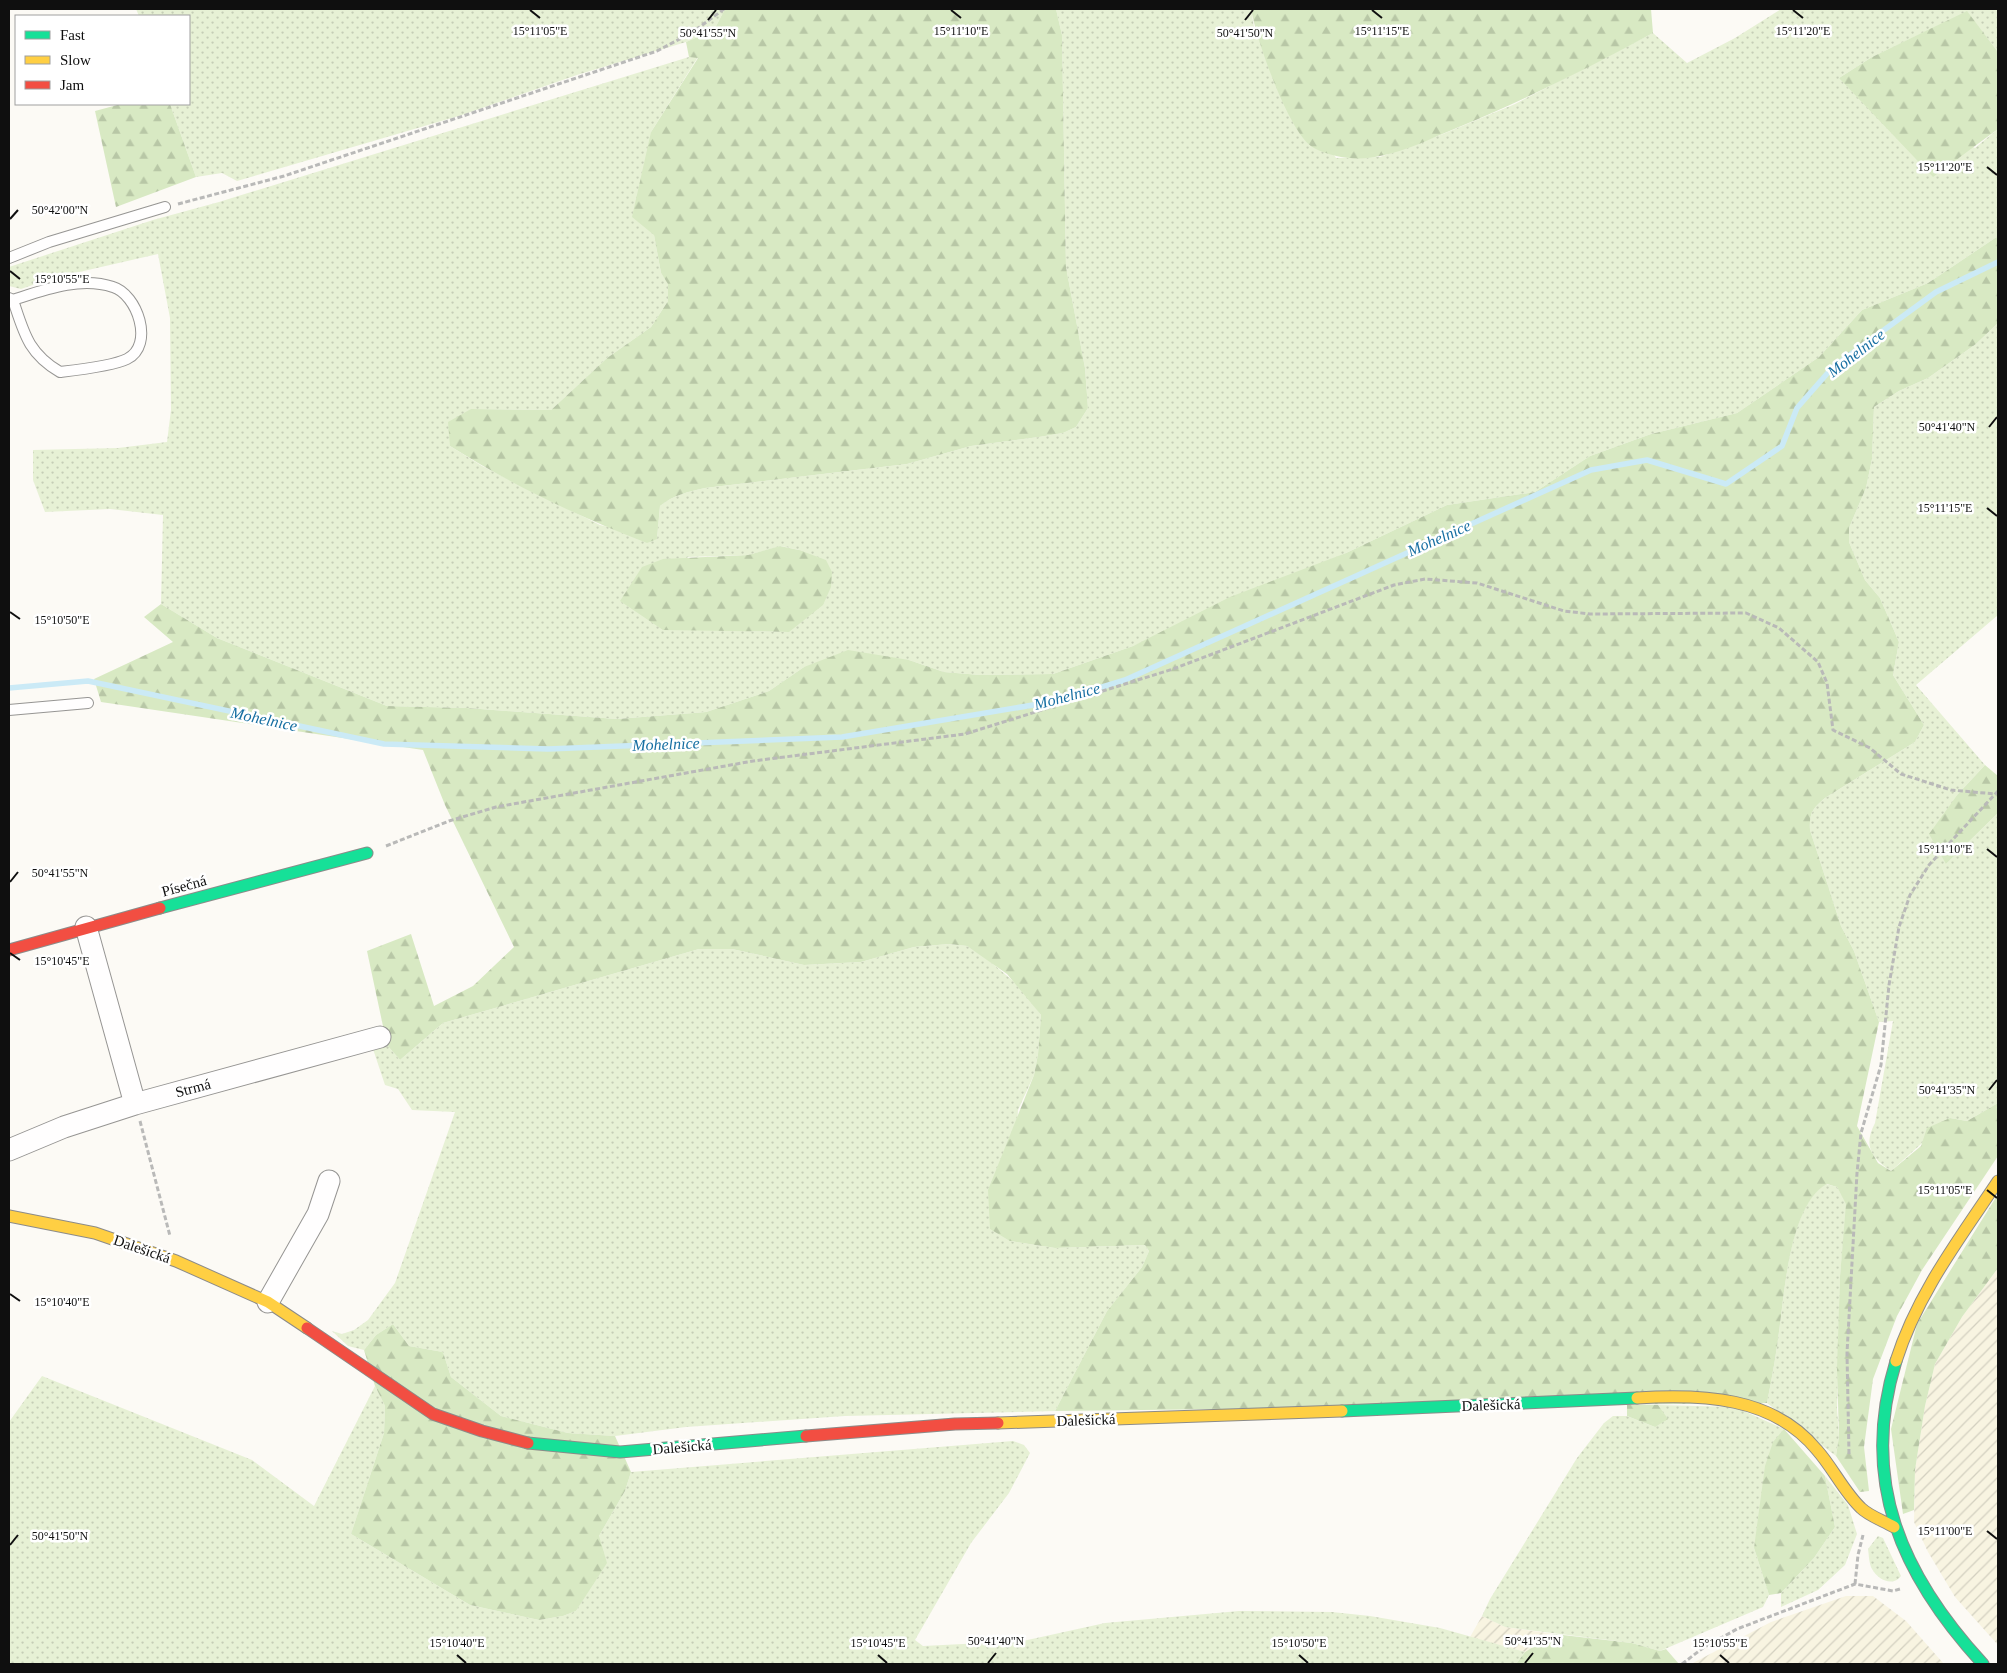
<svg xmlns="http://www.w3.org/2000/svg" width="2007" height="1673" viewBox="0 0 2007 1673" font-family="Georgia,serif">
<defs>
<pattern id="farmland-furrows" width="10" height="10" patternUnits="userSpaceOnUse" patternTransform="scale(1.25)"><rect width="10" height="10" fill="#f8f4e1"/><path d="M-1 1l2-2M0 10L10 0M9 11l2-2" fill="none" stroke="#d3d0c0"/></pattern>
<pattern id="green-dots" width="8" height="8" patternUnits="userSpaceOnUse" patternTransform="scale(1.25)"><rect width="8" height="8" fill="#e7f1d5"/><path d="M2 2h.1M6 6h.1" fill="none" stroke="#c5cdb6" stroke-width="1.8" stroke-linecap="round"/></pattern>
<pattern id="forest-firs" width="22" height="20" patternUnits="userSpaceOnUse" patternTransform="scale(1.25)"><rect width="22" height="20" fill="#d8e9c3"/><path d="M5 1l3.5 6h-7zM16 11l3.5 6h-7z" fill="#b8c7a6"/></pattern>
</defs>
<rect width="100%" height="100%" fill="#fcfaf5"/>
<path fill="url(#farmland-furrows)" d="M1998,1268V1645L1955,1597L1928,1552L1914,1522L1915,1470L1925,1406L1935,1364L1962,1317Z
M1846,1596H1873L1906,1621L1944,1664H1691L1771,1622Z
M1482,1616L1505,1627L1554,1634L1525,1652L1470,1637Z"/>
<path fill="url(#green-dots)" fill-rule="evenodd" d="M136,9H725L714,30L686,42L577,75L462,115L237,181L222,173L196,177L170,104H189V16H139Z
M1056,9H1251L1255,33L1336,158L1380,157L1443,134L1515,104L1653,33L1687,63L1735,38L1781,9H1998V52L1967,12L1872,57L1839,78L1975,148L1998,129V236L1928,283L1862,310L1819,357L1737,413L1651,434L1590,456L1535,492L1447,505L1346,553L1133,646L1053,674L980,675L944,672L909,660L804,667L769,691L706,712L617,719L467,708L387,706L217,638L161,604L163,515L110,509L45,512L33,480V450L118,448L167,442L171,410L170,318L158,254L53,278L21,289L9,286V267L153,220L219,202L689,57H698L651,132L654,235L661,273L668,283V301L651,327L607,358L551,410L471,409L450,446L482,466L600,525L657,539L660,506C674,495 687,492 705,488L907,464L971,446L1039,437L1063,433L1076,427L1088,408L1085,368L1066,267L1062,35ZM781,546L799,550L789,632L745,631L687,557L748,555Z
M1998,323V615L1916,685L1985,765L1958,794L1946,864L1998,813V1103L1967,1121L1950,1118L1891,1171C1871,1157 1863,1146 1875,1123L1893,1021L1879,1022L1854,951L1841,926L1810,830C1809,813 1813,808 1825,798L1915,742L1924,725L1893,675L1899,642L1880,598L1865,580L1849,542V528L1866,488L1872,459L1874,407L1899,391L1928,378L1976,344Z
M949,944L967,946L986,958L1020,987L1041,1015L1038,1054L1034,1075L1018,1110L1010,1241L1055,1248L1145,1245L1149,1251L1142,1267L1107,1311L1055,1411L845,1416L686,1427L615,1436L568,1433L501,1416L451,1377L443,1352L409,1346L393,1324L376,1335L364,1350L348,1346L332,1331L342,1334L354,1330L368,1320L395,1283L455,1112L412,1110L398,1089L385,1085L373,1049L387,1045L400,1060L443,1023L699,949H732L804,965L861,962L914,947Z
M1826,1184L1837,1187L1847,1204L1840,1276L1837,1409L1839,1436L1836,1456L1767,1403C1772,1377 1777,1351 1780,1324C1785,1287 1791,1203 1826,1184Z
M42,1376L252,1460L314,1506L375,1386L385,1406L384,1433L351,1534L470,1605L539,1620L563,1616L576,1611L590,1588L599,1536L625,1491L631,1472L1013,1441L1024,1445L1030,1453L1009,1493L971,1543L915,1640L923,1646L1023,1641L1105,1623L1239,1611L1332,1612L1370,1616L1440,1628L1525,1652L1516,1664H9V1422Z
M1658,1405L1735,1407L1784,1429L1754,1548L1769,1595L1763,1607L1660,1651L1632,1643L1505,1627L1482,1616L1490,1599L1577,1458L1604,1423L1613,1416H1627L1655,1427Z
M1825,1476L1848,1505L1857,1534L1845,1565L1818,1590L1781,1607V1593L1814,1558L1835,1527Z
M1878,1536L1883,1538L1901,1576C1893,1587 1878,1580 1872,1569C1869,1564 1869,1555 1868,1549Z"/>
<path fill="url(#forest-firs)" d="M725,9H1056L1062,35L1066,267L1085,368L1088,408L1076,427L1063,433L1039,437L971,446L907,464L705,488C687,492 674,495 660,506L657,539L647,543C579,517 512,485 450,446L448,422L471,409L551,410L607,358L651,327L668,301V284L661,273L654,235L632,217L651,132L698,58L689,57L686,42L714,30Z
M1251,9H1651L1653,33C1590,67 1525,100 1459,127C1434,137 1407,151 1380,156C1359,161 1333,158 1314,148C1289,135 1256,38 1251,9Z
M1967,11L1998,52V129L1933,177L1839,78L1872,57Z
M121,104H170L196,177L116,207L95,111Z
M1998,236V323L1976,344L1928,378L1899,391L1874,407L1872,459L1866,488L1849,528V542L1865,580L1880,598L1899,642L1893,675L1924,725L1915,742L1825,798C1813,808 1809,813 1810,830L1841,926L1854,951L1879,1022L1857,1126L1878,1163L1891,1171L1921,1146L1927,1128L1950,1118L1967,1121L1998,1103V1156L1922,1270L1897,1316L1873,1379L1864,1447L1869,1491L1860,1492L1836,1456L1839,1436L1837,1369L1840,1276L1846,1204L1837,1187L1827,1184C1791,1203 1785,1287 1780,1324C1777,1351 1772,1377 1767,1403L1055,1411L1107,1311L1142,1267L1149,1251L1145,1245L1055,1248L1010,1241L990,1229L988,1190L1034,1075L1038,1054L1041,1015L1007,974L967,946L949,944L914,947L861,962L804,965L732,949H699L443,1023L400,1060L387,1045L367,951L411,934L434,1006L473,986L514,947L445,805L423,750L101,702L94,679L173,642L144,617L161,604L217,638L387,706L467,708L617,719L706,712L769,691L804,667L848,650L909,660L944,672L980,675L1053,674L1133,646L1230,597L1346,553L1447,505L1535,492L1590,456L1651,434L1737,413L1819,357L1862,310L1928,283Z
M780,546L799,550L826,560L832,572L831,587L823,605L789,632L663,630L620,601L642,567L663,559L748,555Z
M1985,765L1998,776V813L1946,864L1929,834L1958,794Z
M1998,1194V1268L1962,1317L1935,1364L1925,1406L1915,1470L1914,1510L1903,1514L1891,1429L1917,1324Z
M393,1324L409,1346L443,1352L451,1377L501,1416L568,1433L615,1436L631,1472L625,1491L599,1536L607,1563L576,1611L563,1616L539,1620L470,1605L351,1534L384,1433L385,1406L375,1386L364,1350L376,1335Z
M1627,1405H1658L1668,1419L1655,1427L1627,1416Z
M1784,1429L1825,1476L1835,1527L1814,1558L1781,1593L1769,1595L1754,1548L1765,1466L1773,1442Z
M1554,1634L1632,1643L1660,1651L1666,1649L1679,1664H1516L1525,1652Z"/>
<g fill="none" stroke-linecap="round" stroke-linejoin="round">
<path stroke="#cbeaf6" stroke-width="5.5" d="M9,688L88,681L384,744L548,749L842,737L1057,701L1125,680L1591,470L1647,460L1726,484L1782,446L1797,408L1832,368L1936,292L1998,262"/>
<g stroke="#969593" stroke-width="12">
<path id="lane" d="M9,258L49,242L165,207
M9,298L13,300C44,290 80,276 113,287C137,294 155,345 127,359C113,366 77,370 60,372C28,353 24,333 13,300
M9,710L88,703"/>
</g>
<g stroke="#969593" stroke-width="23">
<path id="street" d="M86,927L135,1104
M9,1150L64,1127L135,1104L380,1037
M268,1302L318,1214L329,1181"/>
</g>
<g stroke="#8c8b89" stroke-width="13">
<path id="fast" d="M160,908L367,853
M1896,1361C1859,1481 1902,1576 1983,1664
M1342,1411L1637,1398
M528,1443L620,1452L806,1436"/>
</g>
<g stroke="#8c8b89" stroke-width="13">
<path id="slow" d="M9,1216L95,1233L176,1261L268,1302L307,1328
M1896,1361C1917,1294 1960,1238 1998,1181
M1637,1398C1701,1394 1773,1396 1817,1450C1833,1468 1844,1492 1861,1508C1869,1516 1884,1521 1894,1527
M998,1423L1342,1411"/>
</g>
<g stroke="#8c8b89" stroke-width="13">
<path id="jam" d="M9,950L160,908
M307,1328L433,1414L482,1431L528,1443
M806,1436L955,1424L998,1423"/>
</g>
<path stroke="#b9b9b8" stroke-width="3" stroke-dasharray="5 2.5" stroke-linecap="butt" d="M178,204L284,176L657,51L693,32L724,9
M386,846L449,821L496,807L753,761L965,734L1173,669L1394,585L1425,579L1477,583L1564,611L1590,614L1746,613L1779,628L1818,662L1827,683L1833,730L1870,748L1901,774L1951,790L1995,794
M140,1121L170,1236
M1849,1454L1847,1353L1857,1173L1861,1133L1881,1065L1889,985L1899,927L1910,895L1929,865L1998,791
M1855,1584L1858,1555L1863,1535
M1682,1664L1703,1648L1737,1629L1855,1584L1893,1591L1900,1589"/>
<use href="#lane" stroke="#fffefe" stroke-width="10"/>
<use href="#street" stroke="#fffefe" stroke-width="21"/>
<use href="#fast" stroke="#16e098" stroke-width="11"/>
<use href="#slow" stroke="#ffcf43" stroke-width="11"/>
<use href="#jam" stroke="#f24e42" stroke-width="11"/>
</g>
<path fill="none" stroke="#0f0f0f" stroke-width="2" d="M530,10L540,18M951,10L961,18M1372,10L1382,18M1793,10L1803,18M708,20L716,10M1245,20L1253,10M1987,167L1997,175M10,219L18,210M10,271L20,279M1989,427L1997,417M1987,508L1997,516M10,612L20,619M1987,849L1997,857M10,882L18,872M10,953L20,960M1989,1090L1997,1080M1987,1190L1997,1198M10,1294L20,1301M1987,1531L1997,1539M10,1545L18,1535M457,1655L466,1663M878,1655L887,1663M1299,1655L1308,1663M1720,1655L1729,1663M988,1663L996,1653M1525,1663L1533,1653"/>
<g text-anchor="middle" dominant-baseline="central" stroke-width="5" stroke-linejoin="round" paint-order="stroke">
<g font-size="15" fill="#0f0f0f" stroke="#fff">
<text transform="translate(184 886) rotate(-15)">Písečná</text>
<text transform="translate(193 1088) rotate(-15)">Strmá</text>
<text transform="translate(142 1249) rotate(19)">Dalešická</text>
<text transform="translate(1491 1405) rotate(-2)">Dalešická</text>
<text transform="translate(1086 1420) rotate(-2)">Dalešická</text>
<text transform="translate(682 1447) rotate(-5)">Dalešická</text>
</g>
<g font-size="16" font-style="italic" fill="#176fa2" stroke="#fff">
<text transform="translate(1856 353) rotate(-38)">Mohelnice</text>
<text transform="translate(1439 538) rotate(-24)">Mohelnice</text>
<text transform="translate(1067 696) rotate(-15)">Mohelnice</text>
<text transform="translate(264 719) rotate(12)">Mohelnice</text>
<text transform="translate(666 744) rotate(-2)">Mohelnice</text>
</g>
</g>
<g font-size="12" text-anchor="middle" fill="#0f0f0f" stroke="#fff" stroke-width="5" stroke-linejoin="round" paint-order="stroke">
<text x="1803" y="35">15°11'20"E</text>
<text x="540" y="35">15°11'05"E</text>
<text x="961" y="35">15°11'10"E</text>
<text x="1382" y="35">15°11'15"E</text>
<text x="708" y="37">50°41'55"N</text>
<text x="1245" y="37">50°41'50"N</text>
<text x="1945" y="171">15°11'20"E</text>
<text x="60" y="214">50°42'00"N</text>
<text x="62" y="283">15°10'55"E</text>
<text x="1947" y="431">50°41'40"N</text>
<text x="1945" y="512">15°11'15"E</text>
<text x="62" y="624">15°10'50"E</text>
<text x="1945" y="853">15°11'10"E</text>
<text x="60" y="877">50°41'55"N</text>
<text x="62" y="965">15°10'45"E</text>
<text x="1947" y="1094">50°41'35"N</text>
<text x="1945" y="1194">15°11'05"E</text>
<text x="62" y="1306">15°10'40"E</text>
<text x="1945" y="1535">15°11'00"E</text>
<text x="60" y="1540">50°41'50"N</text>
<text x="996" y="1645">50°41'40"N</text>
<text x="1533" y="1645">50°41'35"N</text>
<text x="457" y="1647">15°10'40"E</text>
<text x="878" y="1647">15°10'45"E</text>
<text x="1299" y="1647">15°10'50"E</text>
<text x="1720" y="1647">15°10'55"E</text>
</g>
<rect width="2007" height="1673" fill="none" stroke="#0f0f0f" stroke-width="20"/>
<rect x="15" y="15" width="175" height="90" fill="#ffffff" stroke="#9f9f9f"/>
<rect x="25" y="31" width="25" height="8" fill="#16e098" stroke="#9f9f9f"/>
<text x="60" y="40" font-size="15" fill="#0f0f0f">Fast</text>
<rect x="25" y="56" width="25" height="8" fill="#ffcf43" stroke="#9f9f9f"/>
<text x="60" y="65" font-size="15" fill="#0f0f0f">Slow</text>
<rect x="25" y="81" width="25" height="8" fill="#f24e42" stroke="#9f9f9f"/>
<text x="60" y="90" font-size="15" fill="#0f0f0f">Jam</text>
</svg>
